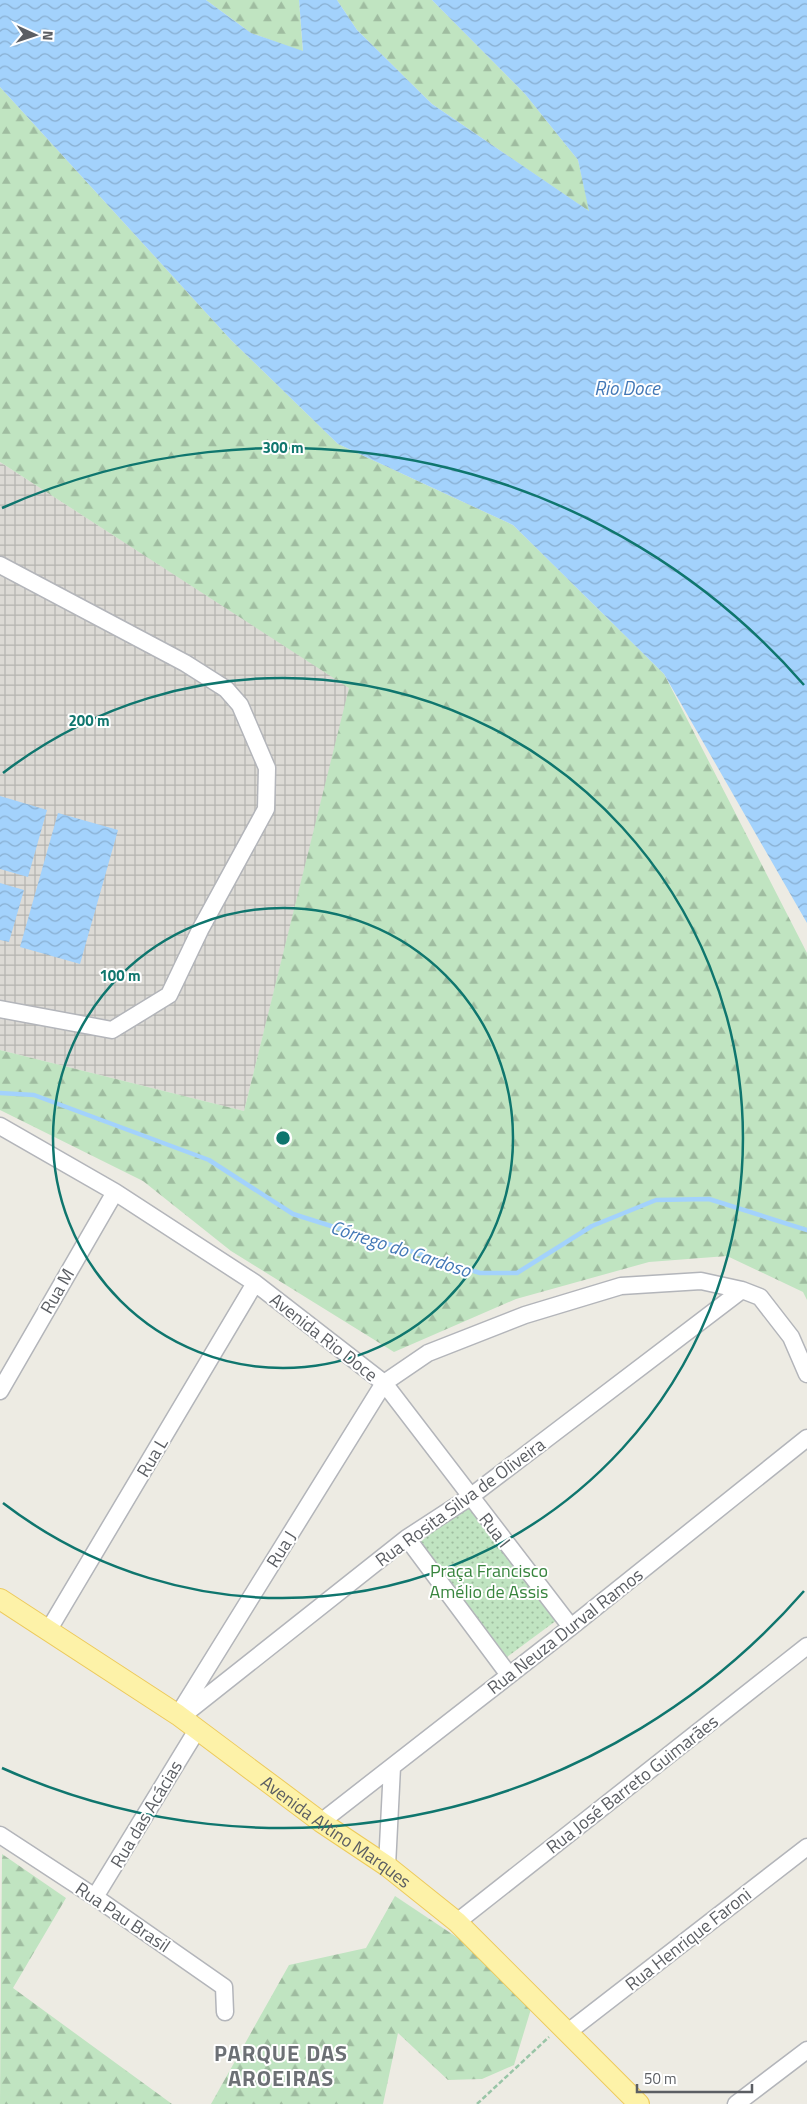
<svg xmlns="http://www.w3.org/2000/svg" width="807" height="2104" viewBox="0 0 807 2104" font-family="'Titillium Web',sans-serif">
<defs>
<pattern id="industrial-grid" width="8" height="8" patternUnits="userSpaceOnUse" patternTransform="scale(1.25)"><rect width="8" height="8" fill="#dcdad5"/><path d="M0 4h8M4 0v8" fill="none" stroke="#b5b4b0"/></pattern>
<pattern id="green-dots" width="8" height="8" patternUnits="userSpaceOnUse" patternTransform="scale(1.25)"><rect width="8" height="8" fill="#c0e4c1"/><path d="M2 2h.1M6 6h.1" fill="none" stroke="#9fbca0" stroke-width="1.8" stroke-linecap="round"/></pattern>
<pattern id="forest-firs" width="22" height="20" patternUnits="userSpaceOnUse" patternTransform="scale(1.25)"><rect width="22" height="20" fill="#c0e4c1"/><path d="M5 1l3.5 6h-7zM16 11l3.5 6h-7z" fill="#9fbca0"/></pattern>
<pattern id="water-waves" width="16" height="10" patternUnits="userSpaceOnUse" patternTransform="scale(1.25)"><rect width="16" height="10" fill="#a3d2fc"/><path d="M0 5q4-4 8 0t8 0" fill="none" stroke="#88aed0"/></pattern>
</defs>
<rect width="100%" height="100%" fill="#edebe3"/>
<path fill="url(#industrial-grid)" d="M0,462L350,688L244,1111L0,1050Z"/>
<path fill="url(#green-dots)" d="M470,1504L557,1620L507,1657L420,1542Z"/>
<path fill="url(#forest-firs)" d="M206,0H299L303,52L251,33Z
M337,0H432L525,94L578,160L590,212L432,104L357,30Z
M0,87L231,340L338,444L513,525L664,674L807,953V1300L803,1292L727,1256L649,1262L516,1299L394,1352L231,1251L143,1181L0,1110V1050L244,1111L349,688L0,462Z
M2,1854L66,1898L13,1988L172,2104H0Z
M395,1896L461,1940L531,2009L514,2065L482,2079L448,2080L398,2033L383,2104H211L289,1965L366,1948Z"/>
<path fill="url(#water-waves)" d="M0,0H206L251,33L303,51L299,0H337L357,30L432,104L589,211L578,160L525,94L432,0H807V923L664,674L513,525L338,444L231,340L0,87Z
M0,796L47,810L28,877L0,869Z
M58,813L118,830L80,964L20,947Z
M0,883L24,890L9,942L0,940Z"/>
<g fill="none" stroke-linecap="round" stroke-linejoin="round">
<path stroke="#a3d2fc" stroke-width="4.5" d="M0,1093L34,1095L209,1160L293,1214L480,1273H517L592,1226L656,1200L709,1199L807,1230"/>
<g stroke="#b3b5ba" stroke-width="19">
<path id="minor" d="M0,565L185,663L226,689L240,705L267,768L266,809L200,930L169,995L112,1030L0,1009
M0,1126L115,1192L255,1283L384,1383L571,1627
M0,1391L115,1192
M407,1538L509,1675
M48,1631L255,1283
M178,1715L384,1383L428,1353L525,1315L621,1286L701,1281L742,1290L760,1297L791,1337L807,1374
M181,1717L407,1538L470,1497L742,1290
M321,1822L571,1627L807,1438
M0,1835L95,1897L224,1987L225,2012
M387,1866L392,1767
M95,1897L197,1730
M457,1922L807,1646
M568,2032L807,1847
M736,2104L807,2050"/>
</g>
<g stroke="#edca5c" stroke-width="22">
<g id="major">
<path id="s1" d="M0,1599L178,1715L321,1822L387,1866L457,1922L639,2104"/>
</g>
</g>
<path stroke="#99c5a7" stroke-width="2.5" stroke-dasharray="5 2.5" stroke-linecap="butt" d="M477,2104L549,2037"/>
<use href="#minor" stroke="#fff" stroke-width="16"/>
<use href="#major" stroke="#fdf2a8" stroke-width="20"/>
</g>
<g fill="none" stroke="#0f766e" stroke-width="2.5">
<circle cx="283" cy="1138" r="230"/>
<path d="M3 773A460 460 0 1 1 3 1503"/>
<path d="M804 1591A690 690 0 0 1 2 1768M2 508A690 690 0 0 1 804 685"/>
</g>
<g text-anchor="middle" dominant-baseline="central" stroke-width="4" stroke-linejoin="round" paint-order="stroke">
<g font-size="18" fill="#5b5e63" stroke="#fff">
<text transform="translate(57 1291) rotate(-60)">Rua M</text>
<text transform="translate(324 1337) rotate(38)">Avenida Rio Doce</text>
<text transform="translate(152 1457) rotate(-59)">Rua L</text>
<text transform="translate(460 1502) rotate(-36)">Rua Rosita Silva de Oliveira</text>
<text transform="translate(495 1530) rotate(52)">Rua I</text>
<text transform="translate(281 1549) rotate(-58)">Rua J</text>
<text transform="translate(565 1631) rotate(-38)">Rua Neuza Durval Ramos</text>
<text transform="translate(632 1784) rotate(-38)">Rua José Barreto Guimarães</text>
<text transform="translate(146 1814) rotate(-59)">Rua das Acácias</text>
<text stroke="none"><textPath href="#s1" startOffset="409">Avenida Altino Marques</textPath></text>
<text transform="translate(123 1917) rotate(34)">Rua Pau Brasil</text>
<text transform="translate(688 1939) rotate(-38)">Rua Henrique Faroni</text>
</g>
<g font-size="18" fill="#38853e" stroke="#fff">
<text x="489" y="1570">Praça Francisco<tspan x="489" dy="21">Amélio de Assis</tspan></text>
</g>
<g font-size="19" font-style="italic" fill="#4378b6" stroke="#fff">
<text x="627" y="387">Rio Doce</text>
<text transform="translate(401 1248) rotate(18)">Córrego do Cardoso</text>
</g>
<g font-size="22" font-weight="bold" letter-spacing="1" fill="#6c7075" stroke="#fff">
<text x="281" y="2053">PARQUE DAS<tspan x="281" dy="25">AROEIRAS</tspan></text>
</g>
</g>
<circle cx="283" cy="1138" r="8" fill="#0f766e" stroke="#fff" stroke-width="2.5"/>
<g font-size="15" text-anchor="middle" font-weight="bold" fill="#0f766e" stroke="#fff" stroke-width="4" stroke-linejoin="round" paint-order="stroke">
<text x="283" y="453">300 m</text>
<text x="89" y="726">200 m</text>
<text x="120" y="981">100 m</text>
</g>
<g transform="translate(35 35) rotate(93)" stroke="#ffffff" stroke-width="4" paint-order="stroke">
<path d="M0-4L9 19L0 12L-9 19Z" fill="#5b5e63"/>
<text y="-8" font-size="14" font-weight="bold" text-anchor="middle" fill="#5b5e63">N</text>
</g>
<path d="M637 2084v8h115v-8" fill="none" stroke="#5b5e63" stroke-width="2.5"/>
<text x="644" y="2084" font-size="15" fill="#5b5e63" stroke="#ffffff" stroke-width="4" paint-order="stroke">50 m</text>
</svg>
